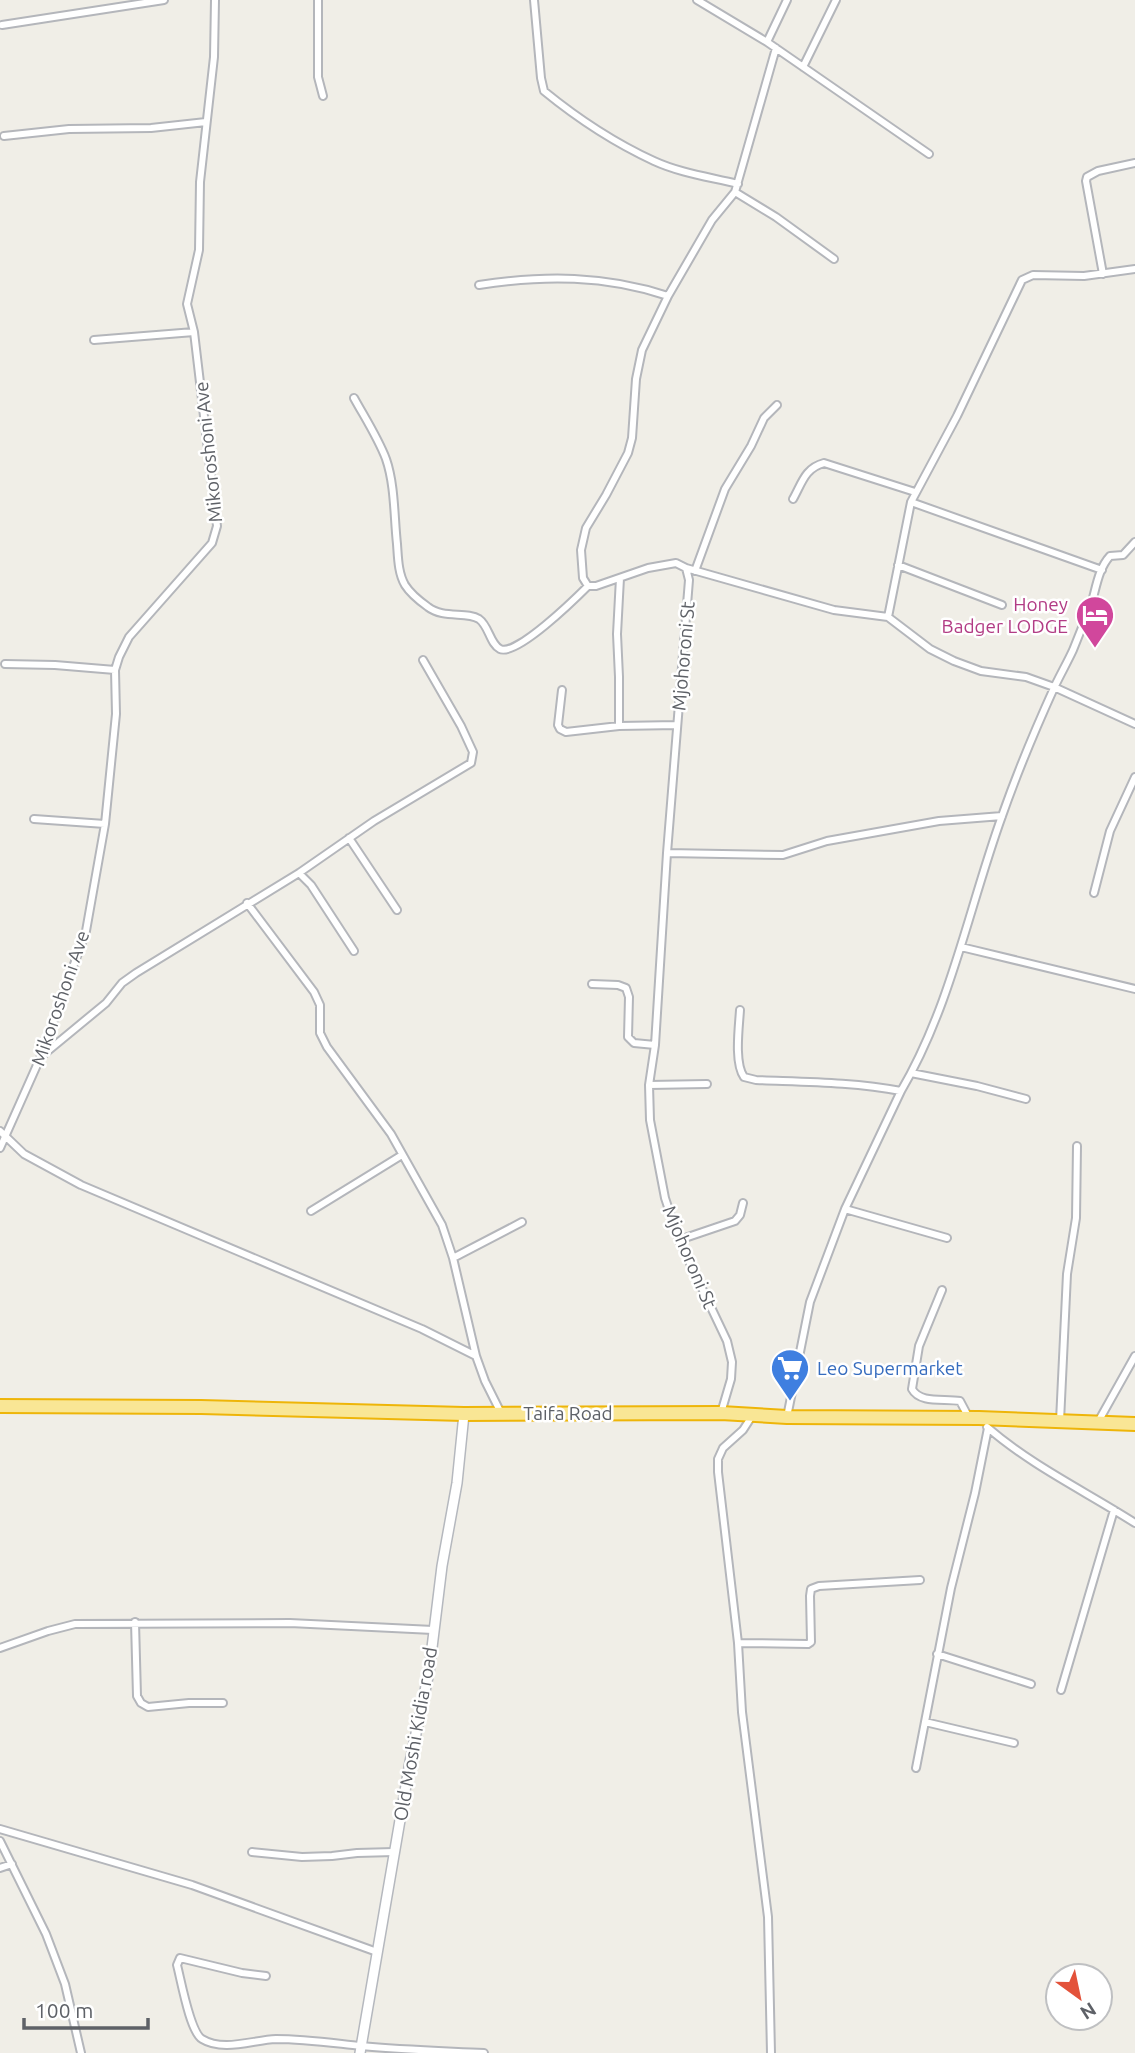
<svg xmlns="http://www.w3.org/2000/svg" width="1135" height="2053" viewBox="0 0 1135 2053" font-family="Ubuntu,sans-serif">
<rect width="100%" height="100%" fill="#f0eee7"/>
<g fill="none" stroke-linecap="round" stroke-linejoin="round">
<g stroke="#b4b6bb" stroke-width="10">
<path id="street" d="M318,0V77L323,96
M534,0L541,78L544,91C577,118 615,143 654,161C680,173 710,177 738,184
M697,0L767,42L929,154
M2,25L164,0
M767,42L787,0
M803,67L836,0
M4,136L69,129L151,128L206,122
M735,192L776,217L834,259
M1103,274L1086,181L1087,177L1098,171L1135,163
M479,285C544,275 605,275 668,296
M94,340L194,332
M354,398C365,418 378,438 386,459C395,485 394,517 397,544C398,557 398,573 405,585C410,593 421,602 428,607C443,619 467,611 479,619C489,626 490,644 500,649C516,657 576,598 588,586
M793,499C802,483 805,468 824,463L915,492
M911,502L1102,570
M898,565L1002,605
M686,568L834,610L888,617L930,649L954,661L981,671L1026,677L1054,687L1135,724
M695,571L725,489L751,446L764,418L777,405
M888,617L911,502L957,416L1022,280L1033,275L1084,276L1135,269
M5,664L55,665L115,670
M562,690L558,725L560,729L566,732L619,726L677,725
M619,726V677L617,634L620,578
M34,819L105,824
M349,838L397,910
M667,853L783,855L827,841L939,821L1002,816
M299,873L311,885L354,951
M1094,893L1110,831L1135,777
M247,903L314,992L320,1005V1033L327,1047L391,1134L442,1225L453,1258L476,1356L485,1381L501,1413
M961,947L1135,989
M592,984L618,985L626,988L629,997L628,1037L634,1043L655,1045
M740,1010C739,1027 734,1063 744,1077L756,1080C805,1082 854,1082 901,1091
M43,1055L106,1003L122,983L136,973L299,873L374,821L471,763L473,752L461,726L423,660
M911,1073L977,1086L1026,1099
M649,1085L707,1084
M0,1131L24,1154L81,1185L422,1329L476,1356
M0,1148L41,1056L86,931L105,824L116,714L115,670L119,657L129,637L212,543L217,526L194,332L187,304L199,250L200,182L214,57L215,0
M845,1209L947,1238
M311,1211L402,1155
M679,1240L735,1221L740,1215L743,1203
M453,1258L522,1222
M942,1290L919,1346L912,1389C920,1404 945,1398 960,1401L969,1418
M721,1413L731,1379L732,1362L727,1341L679,1240L665,1198L650,1120L649,1085L655,1045L667,853L689,580L686,568L676,563L648,568L596,586H588L583,578L581,550L586,528L606,495L628,453L632,438L636,379L642,350L668,296L712,220L735,192L776,48
M752,1416L743,1430L723,1448L718,1459V1472L738,1643L742,1712L768,1917L771,2053
M787,1417L810,1302L845,1209L901,1091C951,1006 969,907 1002,816C1017,773 1035,730 1054,688C1060,675 1067,663 1073,650C1079,635 1085,620 1091,605C1096,589 1098,569 1110,556L1123,555L1135,542
M1060,1421L1067,1274L1076,1218L1077,1146
M1098,1422L1135,1356
M987,1427C1032,1466 1085,1491 1135,1523
M135,1622L137,1696L141,1703L148,1707L189,1703H223
M738,1643L808,1644L811,1642L810,1596L811,1589L819,1586L920,1580
M0,1648L48,1631L75,1624L290,1623L433,1630
M937,1654L1031,1684
M1061,1690L1114,1510
M925,1722L1014,1743
M916,1768L951,1588L975,1493L988,1428
M0,1829L192,1885L377,1952
M0,1841L46,1934L65,1984L81,2053
M252,1852L302,1857L332,1856L357,1853L394,1852
M0,1868L12,1864
M266,1976L242,1973L180,1958L177,1965C181,1980 190,2032 202,2039C223,2052 253,2040 276,2039C305,2039 332,2043 361,2046C402,2050 443,2051 484,2053"/>
</g>
<g stroke="#b5b8be" stroke-width="12">
<path id="secondary" d="M360,2053L410,1762L429,1672L442,1566L457,1483L464,1414"/>
</g>
<g stroke="#eeb509" stroke-width="16">
<path id="highway" d="M0,1406L201,1407L464,1414L721,1413L787,1417L979,1418L1135,1424"/>
</g>
<use href="#street" stroke="#fff" stroke-width="6"/>
<use href="#secondary" stroke="#fff" stroke-width="9"/>
<use href="#highway" stroke="#f9e695" stroke-width="12"/>
</g>
<defs>
<g id="hotel-pin" transform="scale(2.0125)"><path d="M0 17L-7.5 6A9.5 9.5 0 1 1 7.5 6Z" fill="#d1479c" stroke="#fff"/><path d="M-6-4.5h1.5V1H6V5H4.5V3h-9V5H-6ZM-4 0a1.8 1.8 0 1 1 3.6 0ZM.5 0V-2.5h3Q6-2.5 6 0Z" fill="#fff"/></g>
<g id="supermarket-pin" transform="scale(2.0125)"><path d="M0 17L-7.5 6A9.5 9.5 0 1 1 7.5 6Z" fill="#3f7fe0" stroke="#fff"/><path d="M-6-5.5h2.5l.6 2H6L4.5 2H-2.5L-4.4-4H-6ZM-1.5 3.2a1.3 1.3 0 1 0 .1 0ZM3 3.2a1.3 1.3 0 1 0 .1 0Z" fill="#fff"/></g>
</defs>
<g fill-rule="evenodd">
<use href="#hotel-pin" x="1095" y="615"/>
<use href="#supermarket-pin" x="790" y="1368"/>
</g>
<g text-anchor="middle" dominant-baseline="central" stroke-width="5" stroke-linejoin="round" paint-order="stroke">
<g font-size="19" fill="#5e6167" stroke="#fff">
<text transform="translate(208 452) rotate(-96)">Mikoroshoni Ave</text>
<text transform="translate(683 656) rotate(-85)">Mjohoroni St</text>
<text transform="translate(60 998) rotate(-71)">Mikoroshoni Ave</text>
<text transform="translate(690 1257) rotate(67)">Mjohoroni St</text>
<text x="568" y="1413">Taifa Road</text>
<text transform="translate(415 1734) rotate(-80)">Old Moshi Kidia road</text>
</g>
<g font-size="19" fill="#b23c85" stroke="#fff" text-anchor="end">
<text x="1068" y="604">Honey<tspan x="1068" dy="22">Badger LODGE</tspan></text>
</g>
<g font-size="19" fill="#366cbe" stroke="#fff" text-anchor="start">
<text x="817" y="1368">Leo Supermarket</text>
</g>
</g>
<g transform="translate(1079 1997) rotate(147)"><circle r="33" fill="#ffffff" stroke="#bfc0c2" stroke-width="2"/>
<path d="M0-5L12 26L0 18L-12 26Z" fill="#e3523a"/>
<text y="-10" font-size="19" font-weight="bold" text-anchor="middle" fill="#5e6167">N</text>
</g>
<path d="M24 2018v10h124v-10" fill="none" stroke="#5e6167" stroke-width="3.5"/>
<text x="35" y="2018" font-size="21" fill="#5e6167" stroke="#ffffff" stroke-width="5" paint-order="stroke">100 m</text>
</svg>
